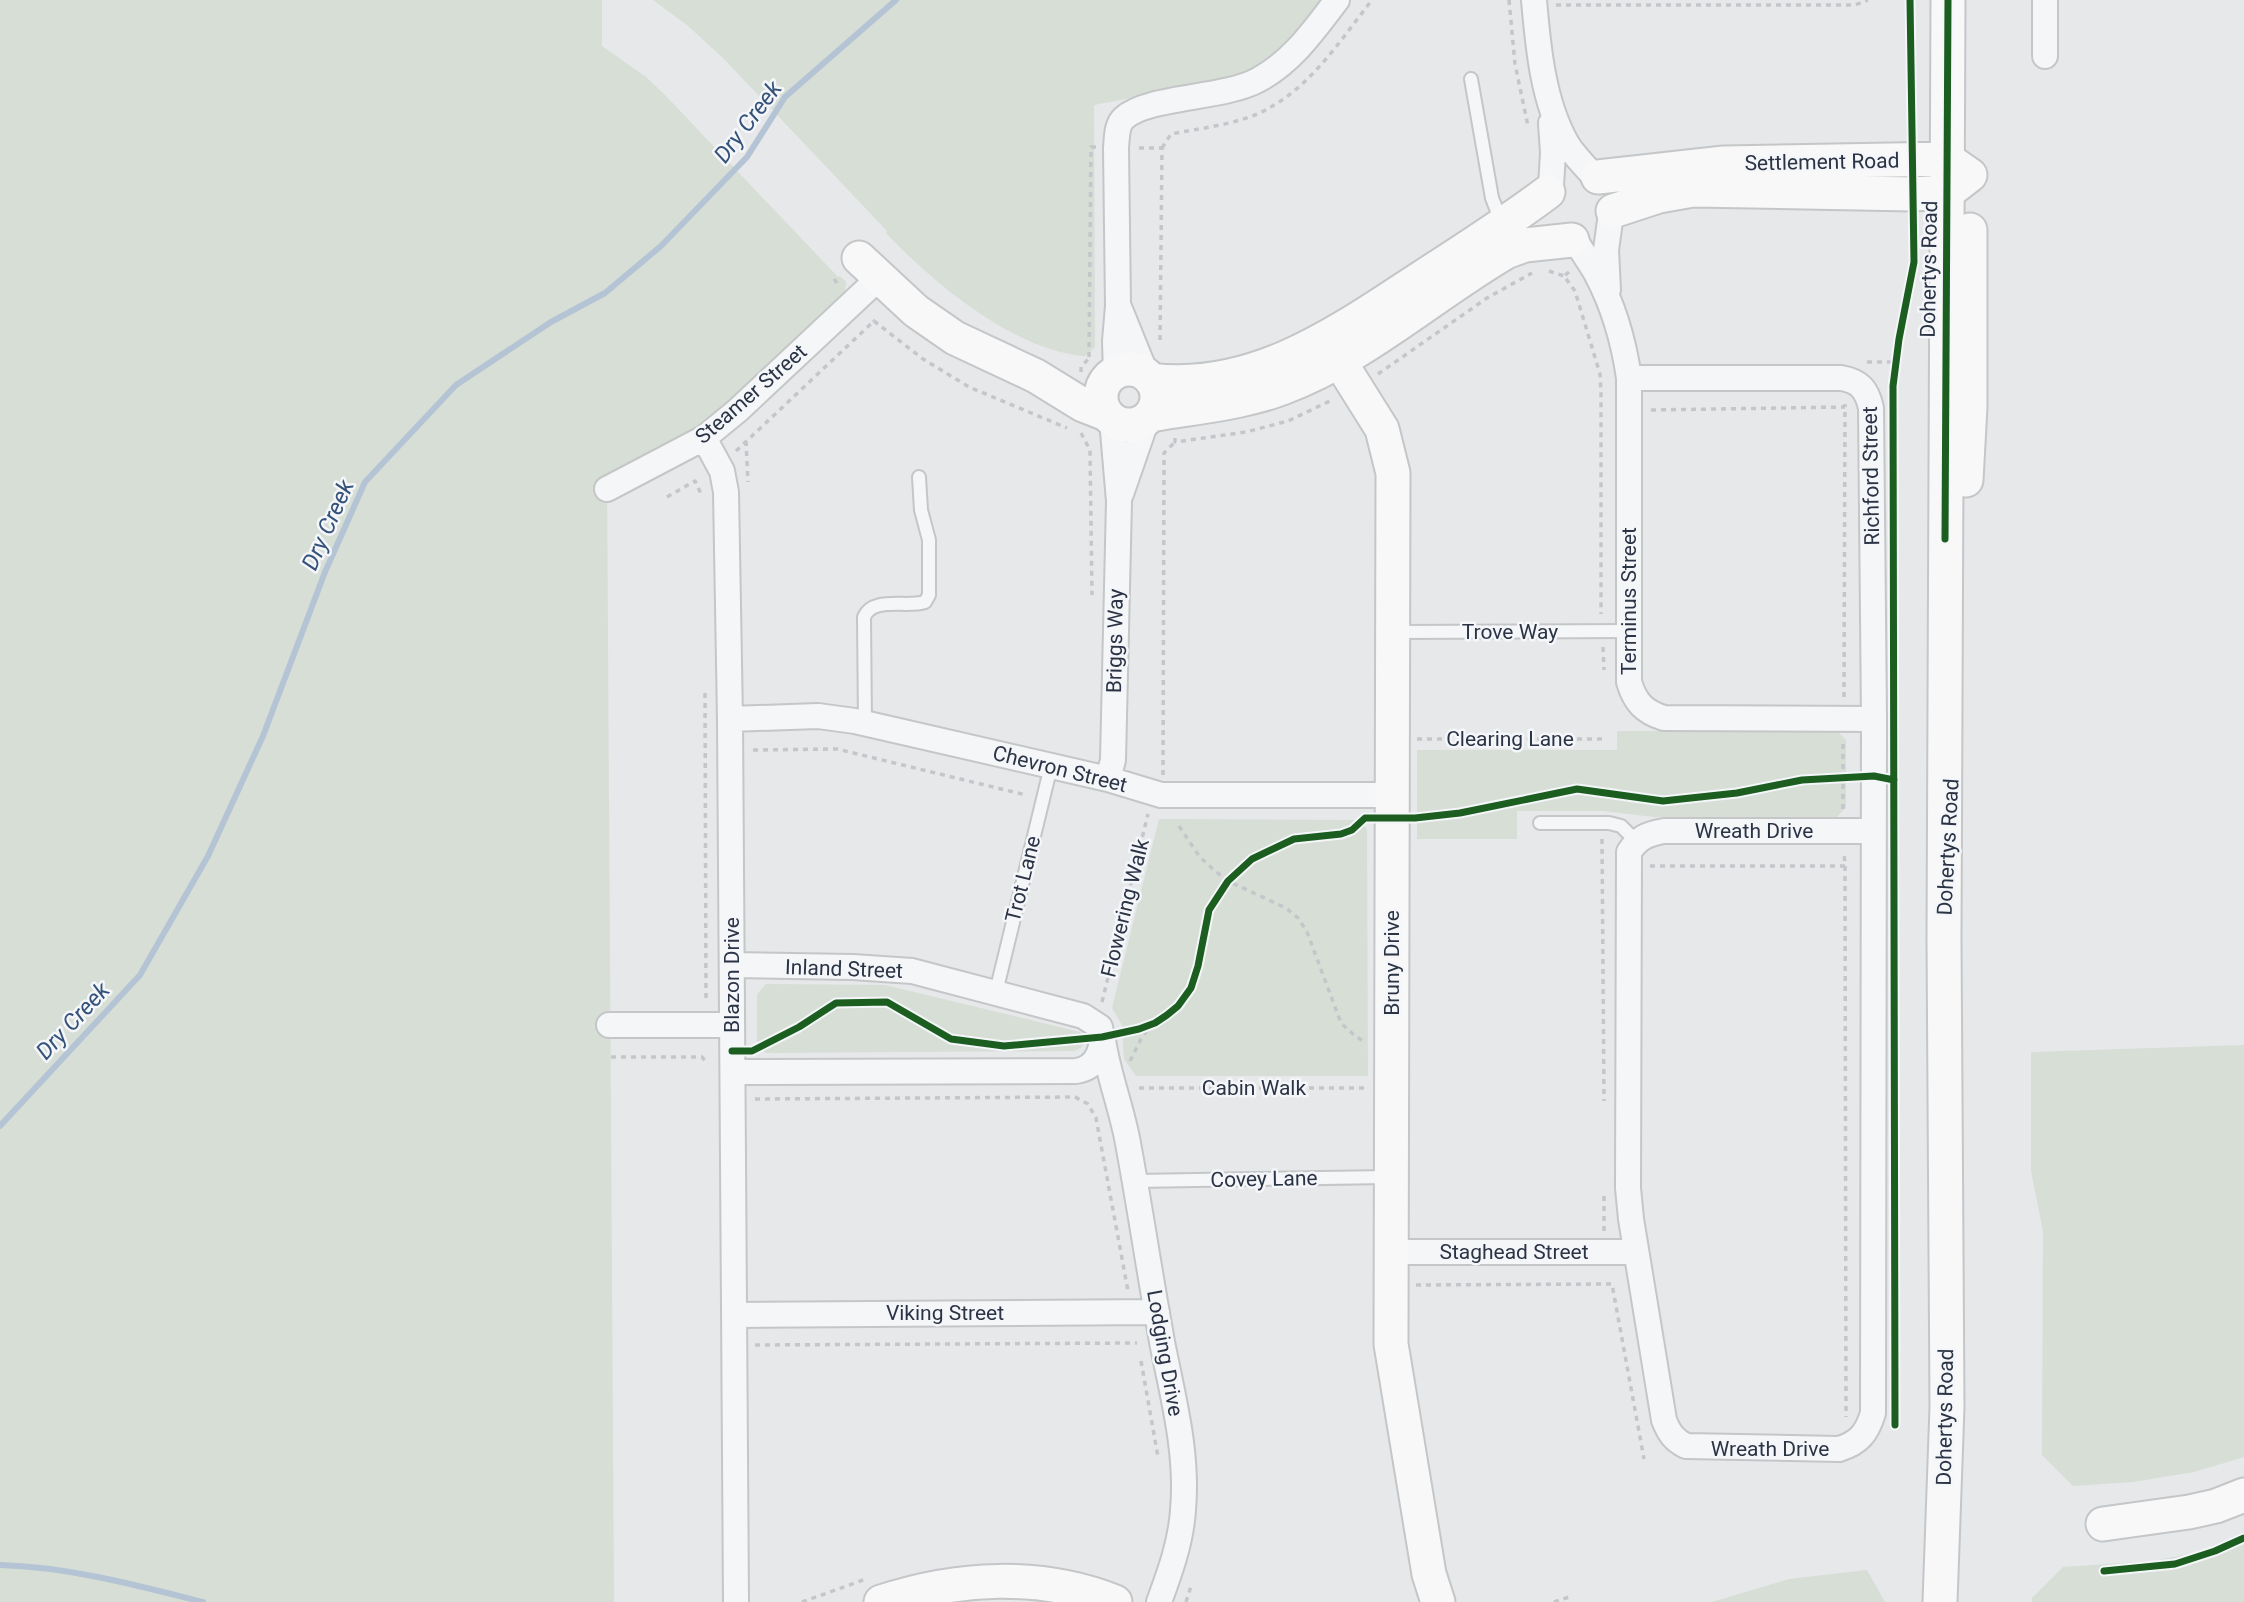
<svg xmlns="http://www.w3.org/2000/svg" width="2244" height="1602" viewBox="0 0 2244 1602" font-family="Roboto,sans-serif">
<rect width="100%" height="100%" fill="#e6e8ea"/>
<path fill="#d6ded6" d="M0,0H602V46L646,77L665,95L838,277L840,276L846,282L845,295L741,394L689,434L607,477L614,1602H0Z
M653,0H1324L1290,44L1262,66L1233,78L1094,105L1095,347L1085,356C1016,352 932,282 886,233L887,231L724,59L687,25Z
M1617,731H1837L1846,740V807L1837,817H1654L1603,811H1517V839H1417V750H1617Z
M1159,819L1358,820L1367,829L1368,1076H1136L1124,1059L1122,1025L1112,1008Z
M766,984L885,985L1080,1032L1084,1036L1082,1047L1075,1051L766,1053L757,1044V994Z
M2244,1045V1457L2194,1472L2133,1482L2073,1486L2042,1455L2043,1231L2031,1171V1052Z
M2244,1534V1602H2032V1598L2063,1567L2154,1561L2198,1552Z
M1867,1570L1885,1602H1712L1789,1579Z"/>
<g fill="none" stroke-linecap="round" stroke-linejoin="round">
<path stroke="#b4c4d5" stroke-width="6" d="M0,1126L140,975L208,856L263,736L325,572L365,482L456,385L551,322L605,293L661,246L747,157L785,97L896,0
M0,1565C69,1567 136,1585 203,1602"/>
<g stroke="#c4c6c8" stroke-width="16">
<path id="lane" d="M1471,79L1492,198L1501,221
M1394,632L1628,631
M865,723L864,617C873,596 906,608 925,602L929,595V540L921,510L919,477
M1540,823H1609L1621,826L1636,841
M996,992L1051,766
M1135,1181L1389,1177"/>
</g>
<g stroke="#c4c6c8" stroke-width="28">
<path id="street" d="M1534,0C1538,47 1543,102 1567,144C1573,154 1583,164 1591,173
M2045,56V0
M1551,186L1553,153L1551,123
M1576,241C1582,252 1590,262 1596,273C1613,305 1624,343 1629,378V682C1635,702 1644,712 1664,718L1874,719
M1608,290L1606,250L1610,221
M1119,307L1147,376
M1116,373L1115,341L1118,306L1116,148C1117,139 1116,125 1124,118C1148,96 1223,99 1258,80C1293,61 1314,30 1337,0
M1629,378H1841C1860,381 1867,390 1871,408L1874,719L1873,1413C1867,1433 1859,1443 1839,1449L1686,1446C1674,1440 1669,1433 1664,1420L1631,1219L1628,1188L1629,852C1638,838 1647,834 1664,831H1873
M704,438L722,471L726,492L730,719L736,1602
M607,489L704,438L737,411L879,278
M1121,494L1147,419
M730,719L818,716L855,721L1108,779L1161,795H1392
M1108,779L1113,760L1119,501L1112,420
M732,965L853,967L912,971L1083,1016L1100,1027C1105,1046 1098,1068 1076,1071L733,1072
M609,1025H731
M1103,1040C1108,1073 1120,1104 1127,1138C1140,1207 1150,1277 1163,1347C1174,1401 1188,1455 1183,1510C1181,1542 1170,1572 1159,1602
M1393,1252H1635
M734,1315L1157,1312"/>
</g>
<g stroke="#c4c6c8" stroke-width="37">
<path id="secondary" d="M1598,177L1724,163L1947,159L1970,175L1948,192L1912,194L1693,190L1659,196L1613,211
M859,258L916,311L955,338L1036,376L1083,405L1106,414
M1340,362L1382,429L1393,473L1391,1344L1429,1574L1438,1602
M1101 397a28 28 0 1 1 56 0a28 28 0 1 1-56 0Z
M1151,380C1256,393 1341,330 1424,276C1466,249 1508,222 1548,192
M1151,415C1194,407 1240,404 1282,388C1365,357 1431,296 1506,252L1525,245L1572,240
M1966,480L1970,407V230
M2103,1524L2189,1512L2216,1506L2244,1495
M881,1602C956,1577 1041,1572 1115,1602
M1940,1602L1947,1407L1944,938L1948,0"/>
</g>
<path stroke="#c5c6ca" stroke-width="3.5" stroke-dasharray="5 5" stroke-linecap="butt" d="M1509,0L1515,64L1528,126
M1556,5H1855L1868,0
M1139,148H1162L1160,345
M1162,148L1171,134C1201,128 1242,124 1269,108C1313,84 1342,38 1372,0
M1549,271L1564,276
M1569,272L1564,276L1575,291L1600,374L1601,392V614
M834,279L840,287
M874,321L923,359L969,387L1067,428
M1089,357L1091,147H1096
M1867,362H1896
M1081,372V367L1091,356
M1378,374L1487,298L1532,273
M1651,410L1845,407
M1081,433L1090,450L1092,595
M1175,438V442L1246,432L1288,421L1332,400
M746,441L748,482
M736,451L874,321L873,320
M667,497L695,481L702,496
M1603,647L1604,670
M705,693L706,1003
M1844,697L1845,404
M1417,739H1605
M753,750L837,749L1026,795
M1163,775L1164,453L1175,442
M1843,809V740
M1179,826L1199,856L1215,871L1228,881L1286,908L1298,918L1307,932L1341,1023L1355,1036L1365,1042
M1602,839L1604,1101
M1650,866H1845L1844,852
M1845,866L1846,1417
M1102,1002L1148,814
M611,1057H702L708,1064
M1130,1061L1142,1037L1152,1024
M1139,1088H1364
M755,1099L1075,1097L1088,1104L1096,1118L1128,1291
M1604,1196V1231
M1416,1285L1612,1284L1644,1459
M755,1345L1137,1343
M1141,1361L1158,1457
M802,1602L866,1579
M1186,1602L1192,1583
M1554,1602L1569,1597"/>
<use href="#lane" stroke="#f5f6f7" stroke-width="12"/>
<use href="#street" stroke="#f5f6f7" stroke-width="24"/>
<use href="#secondary" stroke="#f8f8f8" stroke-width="33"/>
<g stroke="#f4f6f9" stroke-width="11">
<path id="cycleway" d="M1945,539L1948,0
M732,1051H752L799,1027L836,1003L887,1002L951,1039L1004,1046L1102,1037L1139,1029L1155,1023L1167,1015L1178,1006L1191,988L1198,966L1209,910L1228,881L1252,859L1294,839L1341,834L1352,830L1365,818H1415L1460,813L1577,789L1663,801L1737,793L1802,780L1874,776L1894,780
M1895,1425L1893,386L1899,339L1914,262L1910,0
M2104,1571L2175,1564L2215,1551L2244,1538"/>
</g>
<use href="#cycleway" stroke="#1b5e20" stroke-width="7"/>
</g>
<g text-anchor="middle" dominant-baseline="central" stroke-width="5" stroke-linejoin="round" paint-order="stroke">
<g font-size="21" fill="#2b3445" stroke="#f4f6f9">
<text transform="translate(1822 162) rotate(-1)">Settlement Road</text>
<text transform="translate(1929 269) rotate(-89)">Dohertys Road</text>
<text transform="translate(751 394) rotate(-41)">Steamer Street</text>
<text transform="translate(1871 476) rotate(-91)">Richford Street</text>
<text transform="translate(1629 601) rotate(-90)">Terminus Street</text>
<text x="1510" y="632">Trove Way</text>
<text transform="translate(1115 641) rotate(-89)">Briggs Way</text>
<text x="1510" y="739">Clearing Lane</text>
<text transform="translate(1060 769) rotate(14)">Chevron Street</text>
<text x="1754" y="831">Wreath Drive</text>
<text transform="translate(1948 847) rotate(-87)">Dohertys Road</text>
<text transform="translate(1023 879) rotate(-76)">Trot Lane</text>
<text transform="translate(1125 908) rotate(-76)">Flowering Walk</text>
<text transform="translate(1392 963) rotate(-90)">Bruny Drive</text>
<text transform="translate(844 969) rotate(2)">Inland Street</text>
<text transform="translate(732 975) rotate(-90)">Blazon Drive</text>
<text x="1254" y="1088">Cabin Walk</text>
<text transform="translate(1264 1179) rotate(-1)">Covey Lane</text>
<text x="1514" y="1252">Staghead Street</text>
<text x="945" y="1313">Viking Street</text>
<text transform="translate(1165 1353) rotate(80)">Lodging Drive</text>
<text transform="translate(1945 1417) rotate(-89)">Dohertys Road</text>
<text x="1770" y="1449">Wreath Drive</text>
</g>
<g font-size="23" font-style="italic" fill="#34527a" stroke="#f4f6f9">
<text transform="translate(748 122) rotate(-53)">Dry Creek</text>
<text transform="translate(328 525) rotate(-66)">Dry Creek</text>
<text transform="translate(73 1021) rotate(-47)">Dry Creek</text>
</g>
</g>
</svg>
